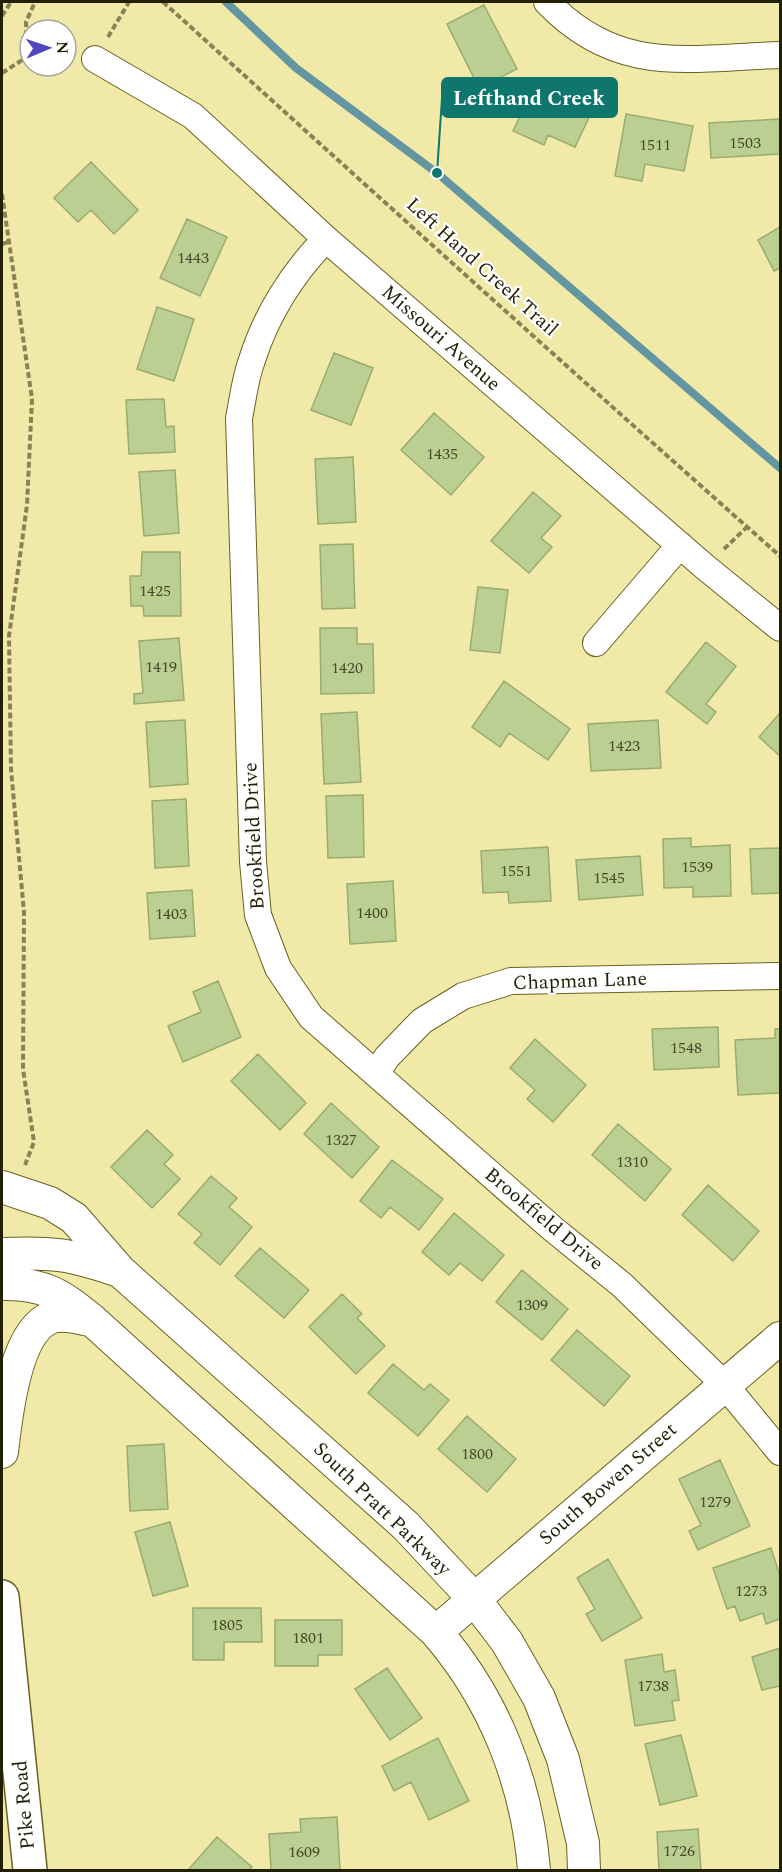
<svg xmlns="http://www.w3.org/2000/svg" width="782" height="1872" viewBox="0 0 782 1872" font-family="Spectral,serif">
<rect width="100%" height="100%" fill="#f1e9a8"/>
<g fill="none" stroke-linecap="round" stroke-linejoin="round">
<path stroke="#6396a0" stroke-width="8" d="M226,2L296,68L437,173L780,468"/>
</g>
<path fill="#bccf93" stroke="#9aab70" stroke-width="1.5" d="M484,5L517,69L479,88L447,24Z
M535,84L592,111L575,147L548,135L544,145L513,131Z
M626,114L693,126L684,171L645,164L642,181L615,176Z
M780,119V154L711,158L709,123Z
M91,162L138,210L114,234L91,210L78,222L54,198Z
M187,219L227,237L200,296L160,278Z
M780,227V268L774,271L758,240Z
M157,307L194,319L174,381L137,369Z
M334,353L373,368L351,425L311,410Z
M164,399L166,427L174,426L175,452L129,454L126,400Z
M434,413L484,457L451,495L401,450Z
M353,457L356,522L318,524L315,459Z
M175,470L179,533L144,536L139,472Z
M533,492L561,516L541,538L552,547L529,573L491,541Z
M353,544L355,608L322,609L320,545Z
M142,552H180L181,616H144L143,606H131L130,576H141Z
M478,587L508,590L500,653L470,650Z
M320,628H357V644H373L374,693L321,694Z
M179,638L184,700L134,704V694L143,693L139,641Z
M706,642L736,666L706,704L716,712L707,724L666,692Z
M504,681L570,729L548,760L509,733L500,747L472,727Z
M357,712L361,782L324,784L321,714Z
M780,713V756L759,737Z
M185,720L188,784L150,787L146,722Z
M658,720L661,768L591,771L588,724Z
M363,795L364,857L328,858L326,796Z
M186,799L189,866L155,868L152,801Z
M691,838V847L730,845L731,896L693,897V887L664,888L663,839Z
M548,847L551,901L509,903L508,892L483,893L481,851Z
M780,848V893L752,894L750,849Z
M640,856L643,895L579,900L576,860Z
M393,881L396,941L350,944L347,884Z
M192,890L195,936L150,939L147,893Z
M218,981L241,1037L183,1062L168,1026L201,1012L193,992Z
M718,1027L719,1067L654,1070L652,1029Z
M775,1029H780V1093L738,1095L735,1040L775,1038Z
M535,1039L586,1085L553,1122L527,1099L535,1090L510,1068Z
M258,1054L306,1103L280,1130L231,1081Z
M331,1103L379,1147L352,1178L304,1134Z
M618,1124L671,1169L645,1201L592,1155Z
M147,1130L173,1155L164,1164L180,1179L152,1208L111,1167Z
M392,1160L443,1199L419,1230L390,1207L381,1218L360,1201Z
M211,1176L237,1198L229,1207L252,1227L220,1265L194,1243L202,1234L178,1214Z
M708,1185L759,1231L733,1261L682,1215Z
M454,1213L504,1255L482,1281L460,1263L449,1275L422,1252Z
M260,1248L309,1290L284,1318L235,1276Z
M522,1270L568,1309L542,1340L496,1302Z
M342,1294L362,1314L357,1318L385,1346L356,1374L309,1327Z
M577,1330L630,1376L604,1406L551,1360Z
M393,1364L424,1390L430,1384L449,1400L418,1436L368,1393Z
M467,1416L516,1459L487,1492L438,1449Z
M164,1444L168,1509L130,1511L127,1446Z
M720,1460L750,1526L698,1550L689,1531L701,1525L679,1479Z
M170,1522L188,1586L153,1596L135,1532Z
M771,1548L780,1576V1619L766,1624L763,1613L740,1621L735,1606L727,1609L713,1568Z
M608,1559L642,1618L602,1641L586,1614L595,1609L577,1578Z
M193,1608H261L262,1642H224V1660H193Z
M275,1620H342V1655H318V1666H275Z
M780,1648V1686L762,1690L752,1657Z
M662,1654L664,1672L675,1670L679,1700L672,1701L675,1720L635,1726L625,1660Z
M387,1668L422,1718L390,1740L355,1689Z
M681,1735L697,1796L660,1805L645,1744Z
M438,1738L469,1801L429,1820L411,1782L394,1791L382,1766Z
M337,1817L340,1870H271L269,1834L301,1832L300,1819Z
M698,1829L701,1870H659L657,1832Z
M217,1837L252,1867L249,1870H188Z"/>
<g fill="none" stroke-linecap="round" stroke-linejoin="round">
<g stroke="#696122" stroke-width="28">
<path id="minor" d="M547,2C618,76 688,58 780,55
M95,59L193,116L326,239L705,567L780,628
M326,239C293,272 266,315 252,360C245,378 243,399 239,418L253,862L258,915L278,968L311,1017L553,1229L622,1285L724,1384L780,1452
M596,643L680,545
M376,1074L387,1057L422,1021L463,996L511,981L780,976"/>
</g>
<g stroke="#696122" stroke-width="34">
<path id="tertiary" d="M2,1187L50,1203L74,1218L120,1271L406,1526L475,1600L507,1642L539,1698L563,1759L583,1843L584,1870
M2,1254C52,1252 71,1254 119,1271
M2,1284C45,1283 61,1295 93,1321L436,1632C494,1699 527,1782 534,1870
M2,1452C6,1418 14,1330 52,1317C65,1313 81,1318 93,1321
M436,1632L780,1338"/>
</g>
<g stroke="#696122" stroke-width="36">
<path id="secondary" d="M2,1597L30,1870"/>
</g>
<path stroke="#888255" stroke-width="4" stroke-dasharray="6 3" stroke-linecap="butt" d="M163,2C368,187 573,373 780,556
M2,16L11,2
M108,37L129,2
M27,54L26,22L35,2
M2,73L30,55
M2,194L32,399L27,505L9,636L11,769L24,912L23,1069L34,1142L25,1165
M2,244L8,242
M724,549L747,527"/>
<use href="#minor" stroke="#fff" stroke-width="26"/>
<use href="#tertiary" stroke="#fff" stroke-width="32"/>
<use href="#secondary" stroke="#fff" stroke-width="33"/>
</g>
<g text-anchor="middle" dominant-baseline="central" stroke-width="4.5" stroke-linejoin="round" paint-order="stroke">
<g font-size="16" fill="#494b28">
<text x="745" y="143">1503</text>
<text x="655" y="145">1511</text>
<text x="193" y="258">1443</text>
<text x="442" y="454">1435</text>
<text x="155" y="591">1425</text>
<text x="161" y="667">1419</text>
<text x="347" y="668">1420</text>
<text x="624" y="746">1423</text>
<text x="697" y="867">1539</text>
<text x="516" y="871">1551</text>
<text x="609" y="878">1545</text>
<text x="372" y="913">1400</text>
<text x="171" y="914">1403</text>
<text x="686" y="1048">1548</text>
<text x="341" y="1140">1327</text>
<text x="632" y="1162">1310</text>
<text x="532" y="1305">1309</text>
<text x="477" y="1454">1800</text>
<text x="715" y="1502">1279</text>
<text x="751" y="1591">1273</text>
<text x="227" y="1625">1805</text>
<text x="308" y="1638">1801</text>
<text x="653" y="1686">1738</text>
<text x="679" y="1851">1726</text>
<text x="304" y="1852">1609</text>
</g>
<g font-size="20" fill="#231f05" stroke="#fff">
<text transform="translate(482 267) rotate(42)">Left Hand Creek Trail</text>
<text transform="translate(441 338) rotate(41)">Missouri Avenue</text>
<text transform="translate(254 836) rotate(-93)">Brookfield Drive</text>
<text transform="translate(580 981) rotate(-2)">Chapman Lane</text>
<text transform="translate(544 1219) rotate(40)">Brookfield Drive</text>
<text transform="translate(608 1484) rotate(-41)">South Bowen Street</text>
<text transform="translate(382 1509) rotate(44)">South Pratt Parkway</text>
<text transform="translate(24 1805) rotate(-95)">Pike Road</text>
</g>
</g>
<path fill="none" stroke="#0f766e" stroke-width="2" d="M437 173L442 98"/>
<circle fill="#0f766e" stroke="#fff" stroke-width="2" cx="437" cy="173" r="6"/>
<rect fill="#0f766e" stroke="#0f766e" stroke-width="2" x="442" y="78" width="175" height="39" rx="6"/>
<g font-size="21" text-anchor="middle" font-weight="bold" fill="#fff">
<text x="529" y="105">Lefthand Creek</text>
</g>
<rect width="782" height="1872" fill="none" stroke="#231f05" stroke-width="6"/>
<g transform="translate(48 48) rotate(88)"><circle r="28" fill="#ffffff" stroke="#a7a59b" stroke-width="1.5"/>
<path d="M0-4.5L10 22L0 15L-10 22Z" fill="#5245bd"/>
<text y="-9" font-size="16" font-weight="bold" text-anchor="middle" fill="#231f05">N</text>
</g>
</svg>
